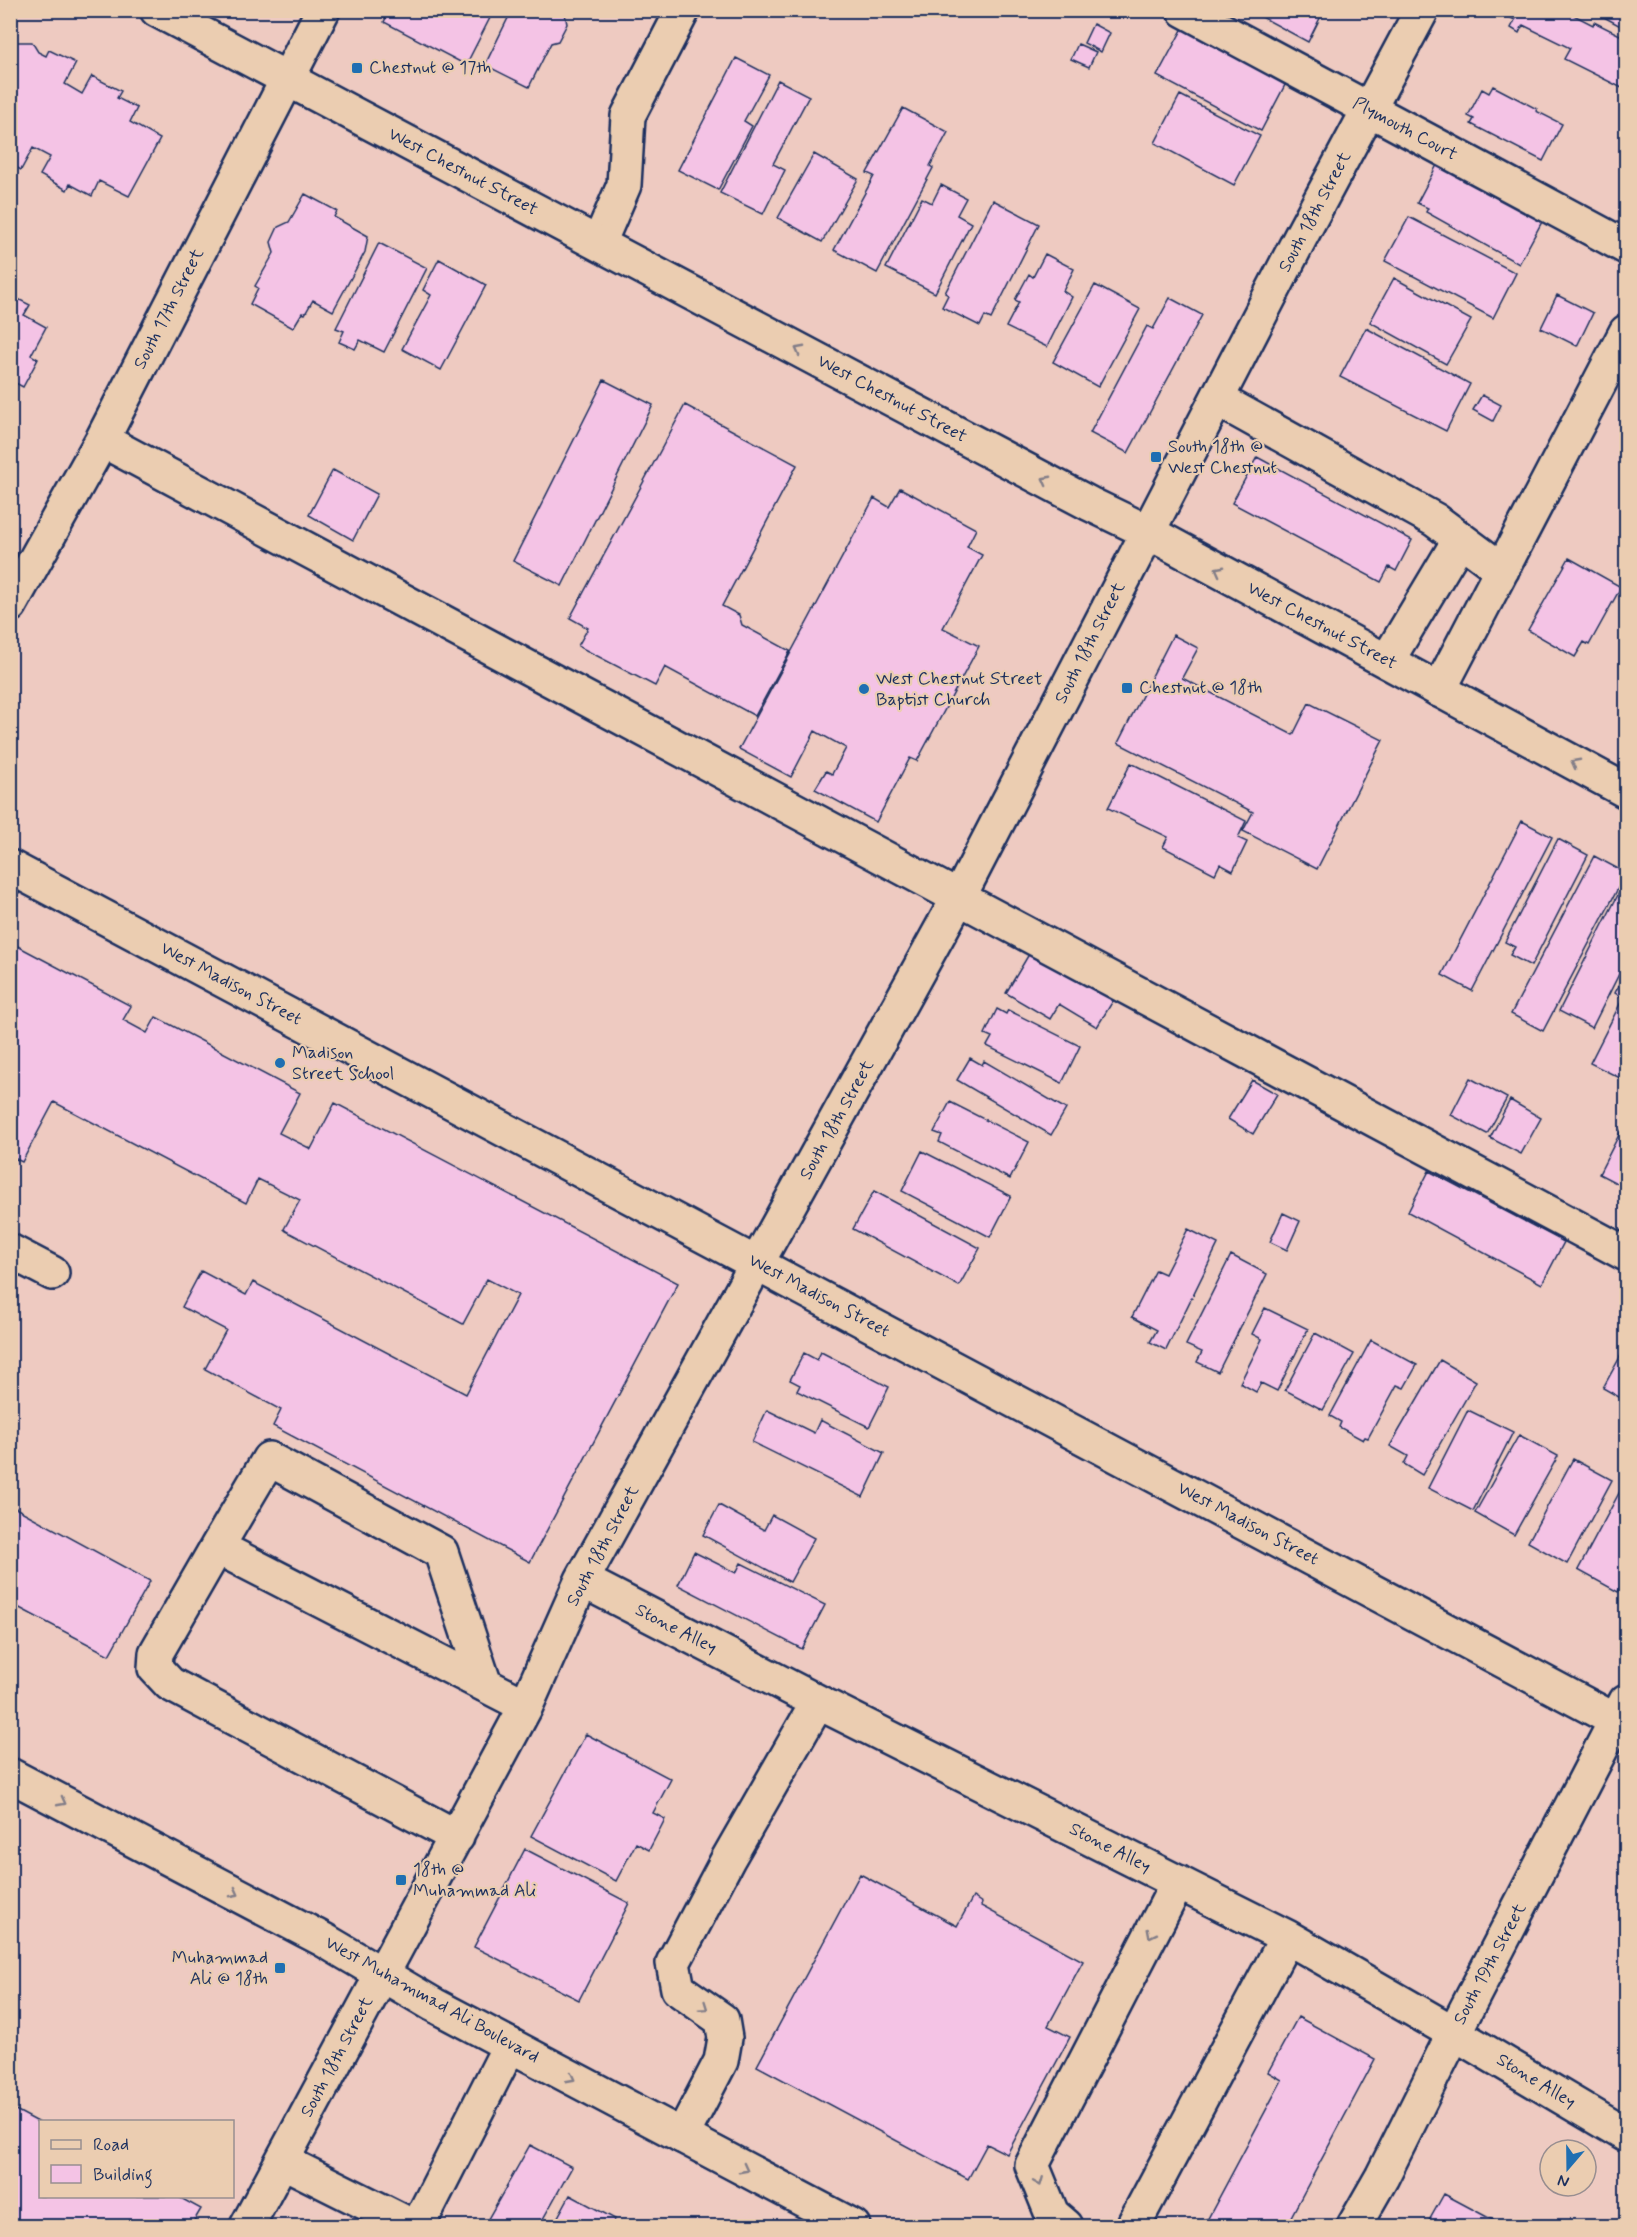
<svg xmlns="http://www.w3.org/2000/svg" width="1637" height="2237" viewBox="0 0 1637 2237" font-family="Mynerve,sans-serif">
<rect width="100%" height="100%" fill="#eecac1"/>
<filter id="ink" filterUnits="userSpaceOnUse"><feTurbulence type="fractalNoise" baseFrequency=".0167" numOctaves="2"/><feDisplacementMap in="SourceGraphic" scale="12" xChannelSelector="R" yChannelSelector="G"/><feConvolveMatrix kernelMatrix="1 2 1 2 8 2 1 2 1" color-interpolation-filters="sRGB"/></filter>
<g filter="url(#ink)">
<path fill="#f4c3e5" stroke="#1b2f5e" stroke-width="1.5" d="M390,10H494L466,65L384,22Z
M512,10H567L565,14L567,24L558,41L551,43L529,87L485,65Z
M1249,10H1324L1308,42Z
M1512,10H1564L1593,25L1594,22L1626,38V90L1564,59L1570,48L1523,25L1519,33L1511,28L1515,20L1509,17Z
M1591,10H1626V29Z
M1093,24L1110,33L1101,52L1084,43Z
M1183,28L1286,83L1261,131L1157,76Z
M16,42H32L38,52L46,56L49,50L76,63L65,84L82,94L92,76L121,91L117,98L137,108L130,122L160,139L129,196L99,181L92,196L70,184L67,190L40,175L50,157L33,148L21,170L10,164V53Z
M1078,44L1096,52L1089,67L1071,59Z
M736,58L769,75L744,121L752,126L718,190L678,170Z
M778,80L809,96L773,164L785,170L763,214L720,193Z
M1493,86L1537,109L1536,111L1562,124L1543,161L1471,124L1474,119L1468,116L1482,89L1489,93Z
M1180,95L1260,136L1234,185L1155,143Z
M903,108L948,132L930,166L933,168L877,273L834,250L874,176L867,173Z
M814,154L858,179L822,242L778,218Z
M1437,165L1447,171L1450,166L1544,218L1519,264L1426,212L1428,208L1417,203Z
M941,185L966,198L957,215L971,223L935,293L886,268L922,198L932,203Z
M305,194L337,211L334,217L368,236L365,252L333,311L313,300L305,314L302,313L293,328L250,304L258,288L255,286L274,253L271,242L278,227L289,222Z
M993,200L1039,224L991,319L985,316L980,326L942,307L948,295L945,293Z
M1409,217L1516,273L1493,318L1385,261Z
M379,243L427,268L384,352L360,340L355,349L339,342L344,331L336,328Z
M1045,254L1074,269L1063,291L1072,297L1047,347L1006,327L1019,302L1015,300L1029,274L1033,277Z
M439,259L486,285L441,370L402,349L431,295L423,290Z
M1394,278L1471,320L1446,364L1370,322Z
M1095,285L1140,309L1098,387L1053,362Z
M10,295L30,305L24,315L46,327L31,355L38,359L23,387L10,380Z
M1557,295L1593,313L1577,346L1541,328Z
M1170,298L1202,315L1128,453L1090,433L1147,326L1153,329Z
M1366,328L1470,384L1446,431L1340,377Z
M604,380L653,405L562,586L513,561Z
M1482,395L1501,405L1493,421L1473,410Z
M685,405L797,465L722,606L739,615L742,625L790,651L755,716L665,667L655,686L578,646L588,628L570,618Z
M1257,457L1412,540L1396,571L1389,567L1381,582L1232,503Z
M333,470L377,494L353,540L309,515Z
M900,488L976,529L967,547L982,555L943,628L979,646L917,761L910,758L876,822L815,789L826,771L832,774L846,748L815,731L791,777L739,749L874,498L889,507Z
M1569,558L1621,587L1589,645L1584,642L1575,657L1528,630Z
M1173,635L1198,648L1182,678L1293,735L1309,703L1383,740L1317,869L1243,831L1253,812L1118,743Z
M1131,763L1246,821L1238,838L1247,842L1233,871L1220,864L1215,874L1163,847L1168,837L1108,808Z
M1522,821L1552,837L1472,991L1442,975Z
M1558,839L1588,855L1531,966L1510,955L1515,947L1505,942Z
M1594,856L1626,873L1543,1031L1511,1014Z
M1623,885L1626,887V960L1592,1028L1559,1011Z
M10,942L131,1006L123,1020L147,1033L156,1017L300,1093L279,1133L311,1149L335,1103L678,1283L530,1562L273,1426L281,1410L205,1369L226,1330L182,1307L201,1271L246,1295L253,1282L466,1394L518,1295L487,1279L463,1324L286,1231L284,1229L300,1200L258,1179L246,1203L54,1102L22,1162L10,1156Z
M1032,949L1116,996L1097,1027L1059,1004L1050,1019L1006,993Z
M1626,970V1081L1590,1063L1623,998L1615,993Z
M997,1009L1006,1014L1008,1010L1080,1046L1062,1083L987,1046L992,1037L985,1034Z
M970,1058L982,1065L984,1061L1066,1109L1051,1135L957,1080Z
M1470,1078L1507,1098L1487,1134L1451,1115Z
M1252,1080L1277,1094L1253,1134L1228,1119Z
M1510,1100L1541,1118L1521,1154L1490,1138Z
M950,1102L1029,1142L1010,1179L939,1142L942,1135L934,1132Z
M1622,1129L1626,1131V1188L1599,1174Z
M922,1151L1011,1196L990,1237L902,1191Z
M1429,1171L1564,1242L1542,1284L1408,1212Z
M874,1191L980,1248L959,1286L853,1229Z
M1283,1213L1300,1221L1287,1250L1270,1242Z
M1188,1229L1218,1244L1166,1350L1150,1342L1157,1330L1132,1317L1156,1270L1165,1274Z
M1231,1255L1267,1274L1218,1372L1197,1362L1202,1352L1186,1345Z
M1265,1308L1308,1329L1277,1391L1261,1383L1256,1392L1240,1383L1262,1339L1252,1334Z
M1315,1333L1354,1354L1323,1410L1285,1390Z
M1371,1340L1417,1365L1404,1388L1397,1385L1368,1438L1365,1437L1363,1440L1339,1427L1341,1422L1330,1416Z
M1625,1348L1626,1349V1401L1603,1388Z
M821,1352L889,1387L869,1427L797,1391L800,1385L790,1380L804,1353L817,1360Z
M1440,1360L1476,1381L1422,1475L1404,1464L1408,1456L1390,1446Z
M767,1410L814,1433L820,1420L884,1453L863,1497L752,1442Z
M1468,1410L1513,1432L1473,1511L1428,1488Z
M1519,1435L1558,1456L1514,1535L1475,1513Z
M1573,1459L1612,1480L1567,1564L1528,1542Z
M1626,1480V1576L1618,1592L1578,1570Z
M10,1505L150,1581L109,1655L10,1603Z
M719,1505L764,1530L772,1515L814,1538L790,1582L703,1535Z
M694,1552L736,1573L741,1563L825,1605L802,1649L678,1585Z
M586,1734L671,1779L653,1813L665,1819L660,1829L649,1850L636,1843L616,1881L531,1836Z
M525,1849L629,1903L579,2000L474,1947Z
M860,1874L957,1926L973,1897L982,1903L981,1906L1083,1961L1048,2026L1070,2037L1007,2154L987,2144L968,2179L757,2066Z
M1298,2017L1375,2059L1286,2226H1204L1282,2080L1268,2072Z
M10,2107L40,2123V2196H177L201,2209L191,2226H10Z
M530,2145L572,2167L539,2226H484Z
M1444,2194L1504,2226H1426Z
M570,2195L615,2219L611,2226H553Z"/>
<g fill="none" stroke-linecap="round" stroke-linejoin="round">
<g stroke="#1b2f5e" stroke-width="38">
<path id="minor" d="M1184,10L1626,247
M599,243L624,185L628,116L683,10
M1217,399L1435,520L1502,570
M102,440L1626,1254
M10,605L102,440L323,10
M1387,661L1460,539
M1439,690L1626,332
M10,867L1626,1726
M10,1251L52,1273
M217,1547L269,1459L441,1552L485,1685
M582,1580L818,1702L1287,1937L1454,2033L1626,2135
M457,1837L170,1684L155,1668L156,1653L217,1547L526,1706
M682,2136L721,2061L725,2038L722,2020L678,1989L673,1963L728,1859L818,1702
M282,2161L412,2226
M247,2226L526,1706L582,1580L959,897L1300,238L1422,10
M418,2226L510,2045
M1066,2226L1052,2214L1032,2165L1178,1882
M1133,2226L1287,1937
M1354,2226L1382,2177L1454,2033L1626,1701"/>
</g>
<g stroke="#1b2f5e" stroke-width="38">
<path id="major" d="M157,10L1090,504L1148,532L1626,791
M10,1775L324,1940L434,2005L853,2226"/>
</g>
<use href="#minor" stroke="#ebcdb1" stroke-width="33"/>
<use href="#major" stroke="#ebcdb1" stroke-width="33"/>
</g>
<defs><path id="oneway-chevron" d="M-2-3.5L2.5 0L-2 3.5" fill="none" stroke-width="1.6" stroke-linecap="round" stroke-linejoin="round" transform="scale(1.5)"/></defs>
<g stroke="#837e88">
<use href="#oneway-chevron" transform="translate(799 350) rotate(-152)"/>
<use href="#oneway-chevron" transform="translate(1046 480) rotate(-152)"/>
<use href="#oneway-chevron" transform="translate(1219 570) rotate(-152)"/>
<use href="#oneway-chevron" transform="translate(1575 763) rotate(-152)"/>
<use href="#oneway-chevron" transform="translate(62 1802) rotate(28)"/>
<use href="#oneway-chevron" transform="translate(235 1893) rotate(28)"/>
<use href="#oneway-chevron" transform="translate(1151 1934) rotate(117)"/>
<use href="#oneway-chevron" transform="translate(704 2007) rotate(35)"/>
<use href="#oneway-chevron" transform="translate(571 2078) rotate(28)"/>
<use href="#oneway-chevron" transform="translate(744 2169) rotate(28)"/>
<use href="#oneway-chevron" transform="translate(1039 2182) rotate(68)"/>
</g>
</g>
<g fill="#1f6fb2" stroke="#ebcdb1" stroke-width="2">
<rect x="351" y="62" width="12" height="12" rx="3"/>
<rect x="1150" y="451" width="12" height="12" rx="3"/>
<rect x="1121" y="682" width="12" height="12" rx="3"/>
<circle cx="864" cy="689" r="6"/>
<circle cx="280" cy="1063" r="6"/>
<rect x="395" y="1874" width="12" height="12" rx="3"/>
<rect x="274" y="1962" width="12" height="12" rx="3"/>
</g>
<g text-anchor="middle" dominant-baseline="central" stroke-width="4.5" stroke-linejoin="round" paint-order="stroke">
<g font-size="18" fill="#1b2f5e" stroke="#ebcdb1" text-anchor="start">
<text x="369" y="68">Chestnut @ 17th</text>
<text x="1168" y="447">South 18th @<tspan x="1168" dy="21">West Chestnut</tspan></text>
<text x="876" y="679">West Chestnut Street<tspan x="876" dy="21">Baptist Church</tspan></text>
<text x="1139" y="688">Chestnut @ 18th</text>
<text x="292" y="1053">Madison<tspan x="292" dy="21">Street School</tspan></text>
<text x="413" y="1870">18th @<tspan x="413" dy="21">Muhammad Ali</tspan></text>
<text x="268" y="1958" text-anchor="end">Muhammad<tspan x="268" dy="21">Ali @ 18th</tspan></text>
</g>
<g font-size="18" fill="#1b2f5e" stroke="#ebcdb1">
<text transform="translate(1405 129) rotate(28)">Plymouth Court</text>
<text transform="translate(463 172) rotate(28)">West Chestnut Street</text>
<text transform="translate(1315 212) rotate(-62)">South 18th Street</text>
<text transform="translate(169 309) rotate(-63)">South 17th Street</text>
<text transform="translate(892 399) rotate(28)">West Chestnut Street</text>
<text transform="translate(1322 626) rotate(28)">West Chestnut Street</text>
<text transform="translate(1090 643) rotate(-63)">South 18th Street</text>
<text transform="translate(231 984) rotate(28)">West Madison Street</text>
<text transform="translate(837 1120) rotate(-61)">South 18th Street</text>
<text transform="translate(819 1296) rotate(28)">West Madison Street</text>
<text transform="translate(1248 1524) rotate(28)">West Madison Street</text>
<text transform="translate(603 1546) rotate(-62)">South 18th Street</text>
<text transform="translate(676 1629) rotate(27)">Stone Alley</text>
<text transform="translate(1110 1848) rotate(27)">Stone Alley</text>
<text transform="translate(1490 1964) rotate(-62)">South 19th Street</text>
<text transform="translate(432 2000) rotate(29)">West Muhammad Ali Boulevard</text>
<text transform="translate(337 2057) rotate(-62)">South 18th Street</text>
<text transform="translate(1536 2081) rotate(31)">Stone Alley</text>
</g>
</g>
<rect width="1637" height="2237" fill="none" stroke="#ebcdb1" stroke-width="36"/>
<rect x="18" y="18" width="1601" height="2201" fill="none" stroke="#1b2f5e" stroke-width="2" filter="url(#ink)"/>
<rect x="39" y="2120" width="195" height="78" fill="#ebcdb1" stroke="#988e90" stroke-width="1.5"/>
<rect x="51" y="2140" width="30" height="9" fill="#ebcdb1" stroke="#988e90" stroke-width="1.5"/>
<text x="93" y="2150" font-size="18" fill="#1b2f5e">Road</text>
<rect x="51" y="2165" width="30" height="18" fill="#f4c3e5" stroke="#988e90" stroke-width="1.5"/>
<text x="93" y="2180" font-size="18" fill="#1b2f5e">Building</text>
<g transform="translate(1568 2168) rotate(200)"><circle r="28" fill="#ebcdb1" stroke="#988e90" stroke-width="1.5"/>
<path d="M0-4.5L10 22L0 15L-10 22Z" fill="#1f6fb2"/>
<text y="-9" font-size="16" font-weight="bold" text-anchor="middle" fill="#1b2f5e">N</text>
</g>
</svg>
